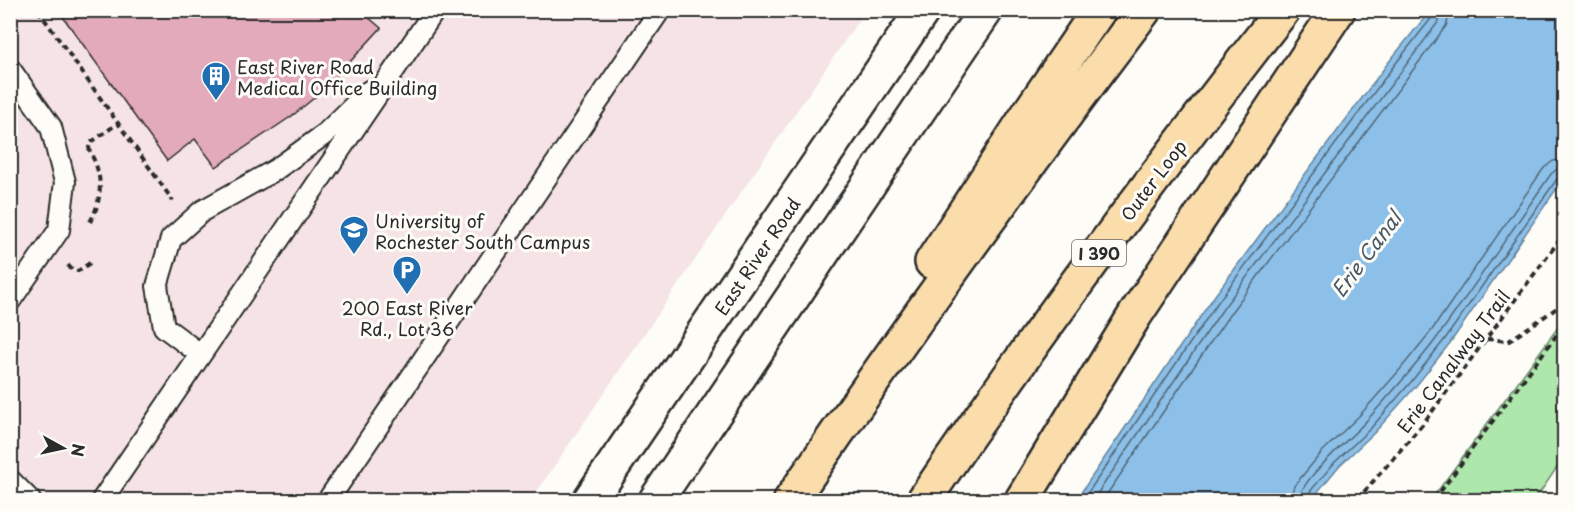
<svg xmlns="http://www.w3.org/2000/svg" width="1575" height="511" viewBox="0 0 1575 511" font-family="'Playpen Sans',sans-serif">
<rect width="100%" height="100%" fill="#fdfcf7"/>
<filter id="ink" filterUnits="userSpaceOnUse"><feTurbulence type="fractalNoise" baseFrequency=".0167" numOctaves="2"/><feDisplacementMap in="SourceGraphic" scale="12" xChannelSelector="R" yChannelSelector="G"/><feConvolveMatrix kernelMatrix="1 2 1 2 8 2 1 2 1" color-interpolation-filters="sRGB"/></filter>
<g filter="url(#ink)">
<path fill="#f5e3e5" d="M10,11H865L531,500H11Z"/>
<path fill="#aee7ac" stroke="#6c896c" stroke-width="1.5" d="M1564,319V457L1535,500H1431Z"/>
<path fill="#8cc0e9" stroke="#65849d" stroke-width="1.5" d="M1430,11H1564V178L1450,343L1416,386L1375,432L1339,466L1311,500H1076L1213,298L1388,63Z"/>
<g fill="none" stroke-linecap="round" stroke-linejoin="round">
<path stroke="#526777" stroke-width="1.5" d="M1083,500L1218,302L1393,67L1433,16L1434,10
M1093,500L1225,306L1439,21L1442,10
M1103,500L1232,311L1446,26L1451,10
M1290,500L1294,486L1322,452L1359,416L1398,372L1432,330L1544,168L1553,161L1564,159
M1299,500C1300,479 1354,436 1369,418C1393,391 1418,364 1439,335C1477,282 1514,227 1551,174L1557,169L1564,168
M1307,500L1308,494L1335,462L1371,428L1411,382L1445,339L1557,179L1564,176"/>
</g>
<path fill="#e3aabc" stroke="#2b2b2b" stroke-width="1.5" d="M58,10H360L381,28L325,89L292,116L216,167L195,139L167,161Z"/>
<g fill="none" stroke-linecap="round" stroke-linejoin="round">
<g stroke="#2b2b2b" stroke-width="24">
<path id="lane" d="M10,69L51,127L65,182L59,230L10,301
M200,354L164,327L157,286L171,239L202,211L275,170L325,134L369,91
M10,480L30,500
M102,500L435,10
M328,500L660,10"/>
</g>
<g stroke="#2b2b2b" stroke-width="38">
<path id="secondary" d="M590,500L923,10
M656,500L986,10"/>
</g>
<g stroke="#2b2b2b" stroke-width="38">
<path id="highway" d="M932,262L1031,110L1099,10
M791,500C904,334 1022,171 1144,10
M924,500C1037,333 1158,170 1283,10
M1022,500L1135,315L1338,10"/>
</g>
<path stroke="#2b2b2b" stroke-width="4" stroke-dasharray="6 4.5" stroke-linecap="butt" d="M38,10L173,201
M90,222C100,205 103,184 96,165C94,158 90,154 89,147L90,143L117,124
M68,265L72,270L78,271L93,261
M1487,339L1509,341L1564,303
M1357,500L1422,425L1564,234
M1434,500L1564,325"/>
<use href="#lane" stroke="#fdfcf7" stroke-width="20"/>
<use href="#secondary" stroke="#fdfcf7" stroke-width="33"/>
<use href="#highway" stroke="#faddab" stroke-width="33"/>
</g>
</g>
<defs>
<g id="building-pin" transform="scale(1.5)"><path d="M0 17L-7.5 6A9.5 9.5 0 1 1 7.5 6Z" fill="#1f6fb2" stroke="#fdfcf7"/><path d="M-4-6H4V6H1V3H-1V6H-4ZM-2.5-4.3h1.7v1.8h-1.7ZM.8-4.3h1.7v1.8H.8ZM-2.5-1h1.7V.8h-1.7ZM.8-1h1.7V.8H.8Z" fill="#fff"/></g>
<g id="university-pin" transform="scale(1.5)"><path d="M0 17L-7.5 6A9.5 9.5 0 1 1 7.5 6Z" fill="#1f6fb2" stroke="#fdfcf7"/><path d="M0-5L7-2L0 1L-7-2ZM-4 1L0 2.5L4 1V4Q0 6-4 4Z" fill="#fff"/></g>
<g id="parking-pin" transform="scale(1.5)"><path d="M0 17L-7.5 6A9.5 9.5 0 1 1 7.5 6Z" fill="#1f6fb2" stroke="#fdfcf7"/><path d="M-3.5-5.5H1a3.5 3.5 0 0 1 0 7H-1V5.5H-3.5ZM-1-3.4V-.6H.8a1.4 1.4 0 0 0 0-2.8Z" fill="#fff"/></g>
</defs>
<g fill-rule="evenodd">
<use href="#building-pin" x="216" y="76"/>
<use href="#university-pin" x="354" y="230"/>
<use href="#parking-pin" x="407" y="270"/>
</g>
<g text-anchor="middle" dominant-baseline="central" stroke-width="6" stroke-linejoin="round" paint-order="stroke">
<rect fill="#fdfcf7" stroke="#6a6a68" stroke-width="1.5" x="1072" y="240" width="54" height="26" rx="4.5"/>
<g font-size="16" font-weight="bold" fill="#2b2b2b">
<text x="1099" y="253">I 390</text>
</g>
<g font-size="18" fill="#2b2b2b" stroke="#fdfcf7" text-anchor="start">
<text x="237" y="66">East River Road<tspan x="237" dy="21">Medical Office Building</tspan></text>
<text x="375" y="220">University of<tspan x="375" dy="21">Rochester South Campus</tspan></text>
<text x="407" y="307" text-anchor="middle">200 East River<tspan x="407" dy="21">Rd., Lot 36</tspan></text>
</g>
<g font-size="18" fill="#2b2b2b" stroke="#fdfcf7">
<text transform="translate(1153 180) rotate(-53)">Outer Loop</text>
<text transform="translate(757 256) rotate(-56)">East River Road</text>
<text transform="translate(1453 361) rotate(-53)">Erie Canalway Trail</text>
</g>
<g font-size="20" font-style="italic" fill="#485864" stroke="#fdfcf7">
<text transform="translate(1366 254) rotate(-53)">Erie Canal</text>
</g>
</g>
<rect width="1575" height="511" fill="none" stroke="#fdfcf7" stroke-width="36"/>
<rect x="18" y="18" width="1539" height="475" fill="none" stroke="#2b2b2b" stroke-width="2" filter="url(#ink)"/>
<g transform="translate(63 448) rotate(98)" stroke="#fdfcf7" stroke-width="4.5" paint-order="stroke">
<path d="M0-4.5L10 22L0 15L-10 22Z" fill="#2b2b2b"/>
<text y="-9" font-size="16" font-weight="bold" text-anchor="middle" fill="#2b2b2b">N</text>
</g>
</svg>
